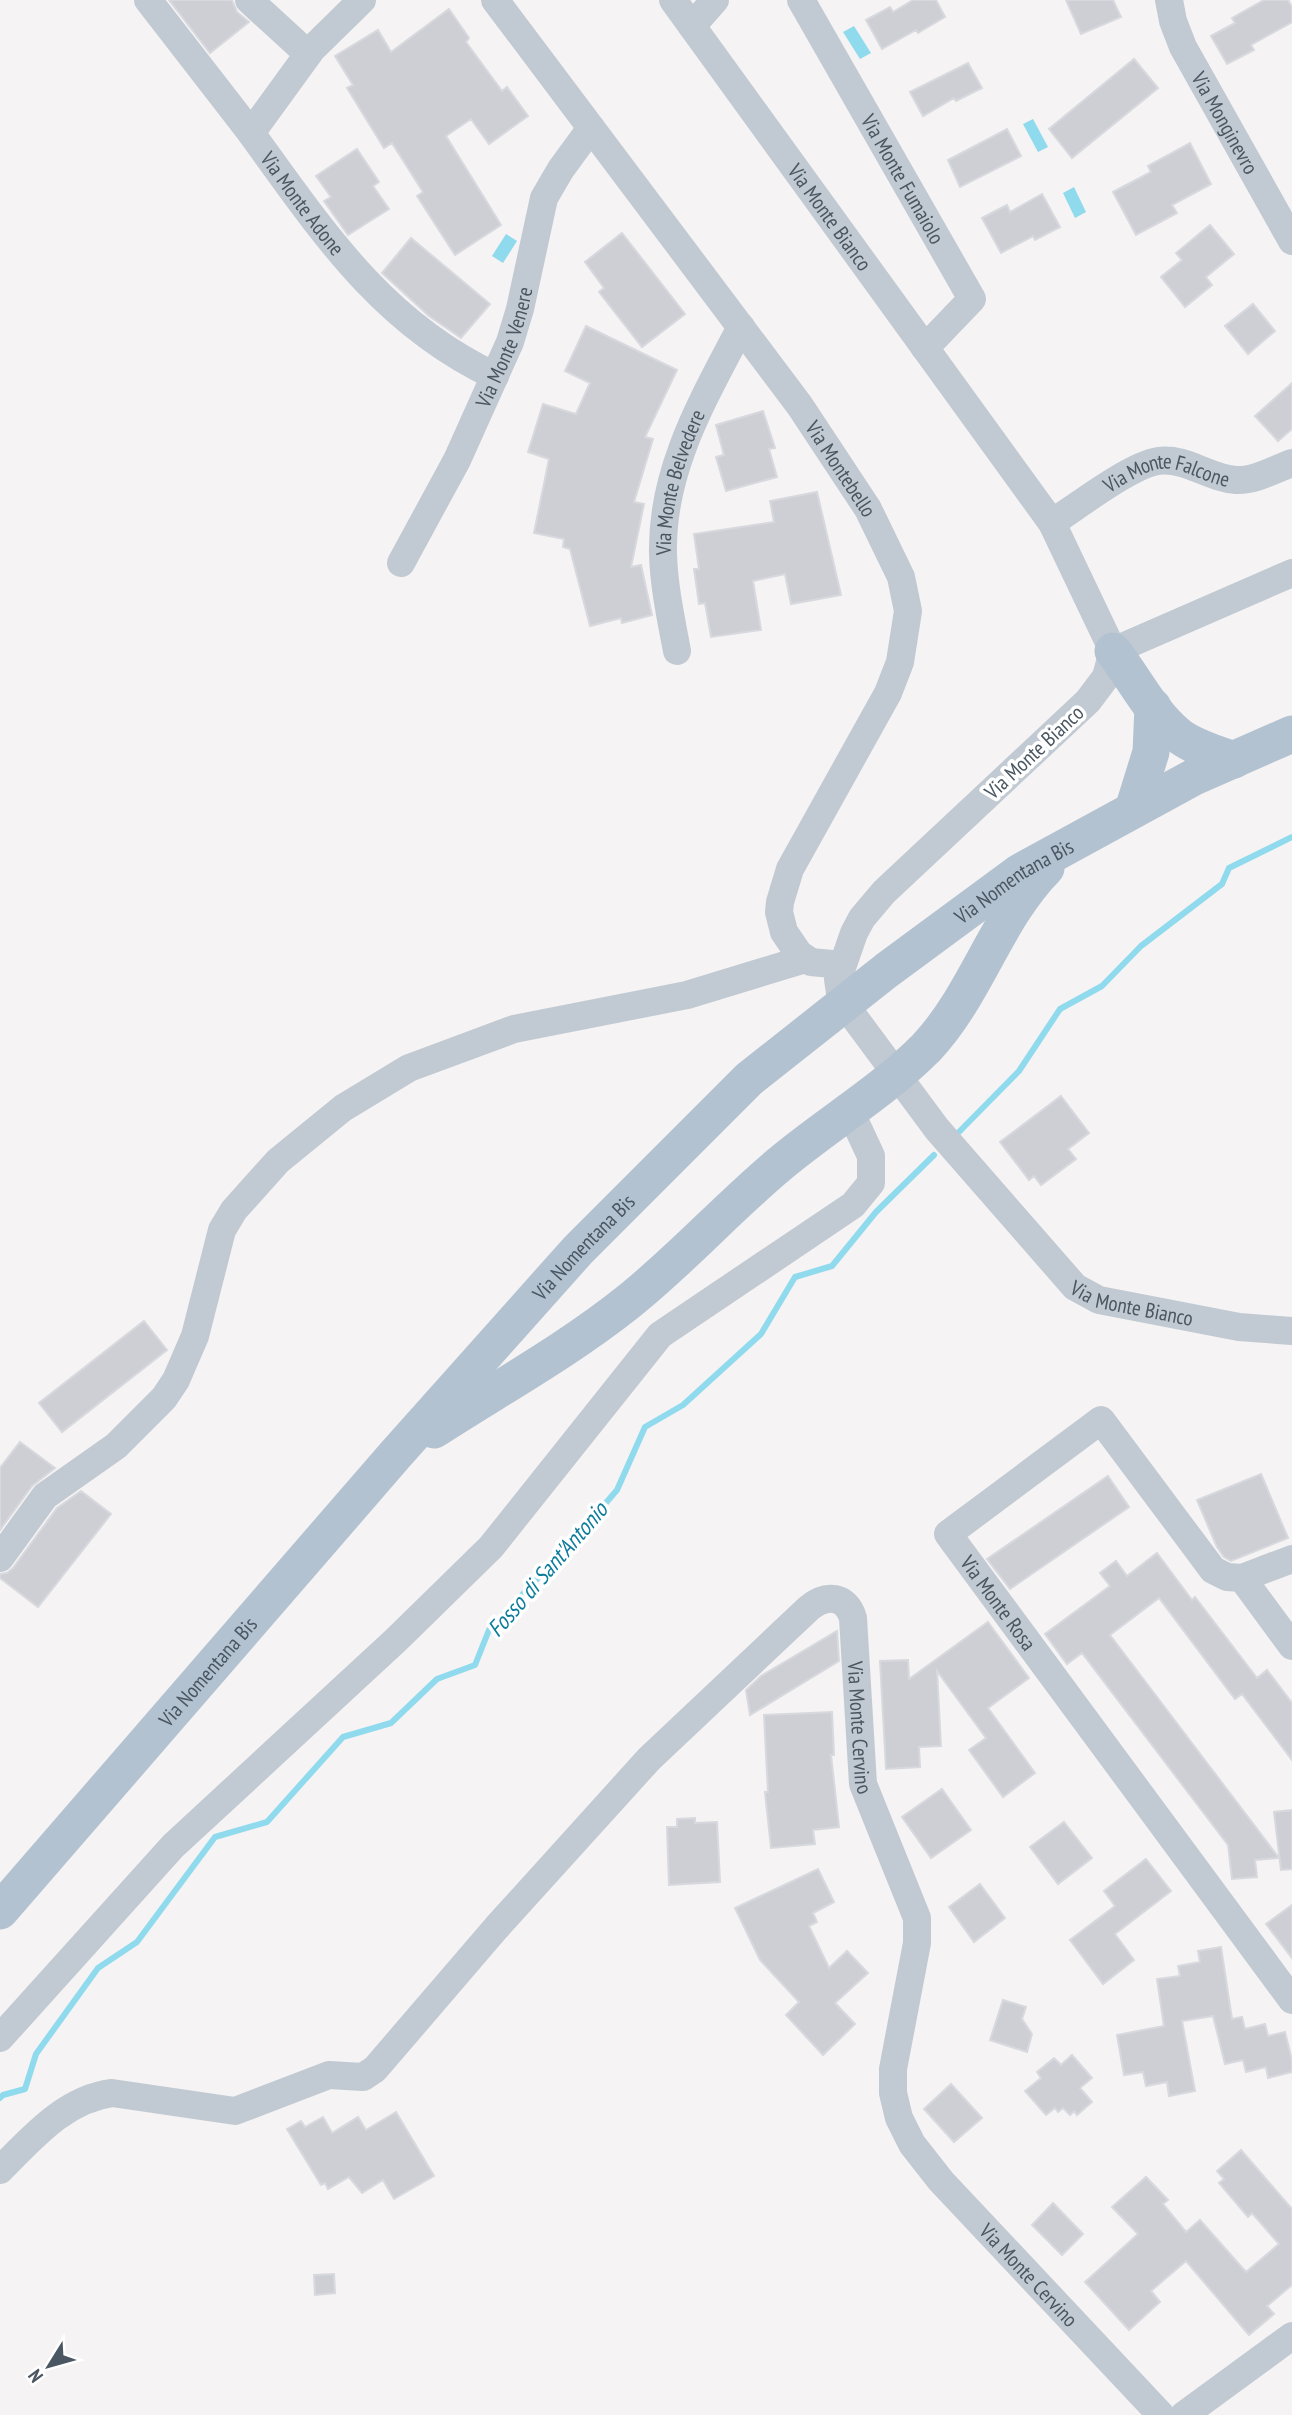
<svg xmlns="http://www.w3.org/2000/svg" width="1292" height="2415" viewBox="0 0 1292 2415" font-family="'PT Sans Narrow',sans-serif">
<rect width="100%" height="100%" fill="#f5f3f3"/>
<path fill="#90daee" d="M854,26L871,53L860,59L843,32Z
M1033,119L1048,147L1038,152L1023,124Z
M1074,187L1086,212L1075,218L1063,193Z
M506,234L517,241L503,263L492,256Z"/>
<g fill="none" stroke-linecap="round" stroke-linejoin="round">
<path stroke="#90daee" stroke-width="6" d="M956,1135L1019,1071L1060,1009L1102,986L1141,946L1222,884L1229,868L1292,837
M0,2098L3,2095L25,2089L36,2054L98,1968L137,1942L215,1837L267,1822L343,1737L391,1723L437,1679L475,1665L489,1630L574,1540L617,1490L645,1427L683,1405L761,1334L795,1277L832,1266L876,1212L934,1155"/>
</g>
<path fill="#cdcfd5" stroke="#d7d9de" stroke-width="2" d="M169,0H232L237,12L249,22L210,53Z
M913,0H936L945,17L918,33L916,30L882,49L866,20L890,7L893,12Z
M1066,0H1113L1121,17L1081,34Z
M1264,0H1288L1292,7V22L1251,45L1254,50L1227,64L1211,36L1235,23L1232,18Z
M449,9L469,38L466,42L502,91L507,87L528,116L489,144L471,119L446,136L501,225L455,255L417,196L423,192L392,143L384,148L347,88L353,85L335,56L378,30L391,52Z
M1134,59L1158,88L1072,158L1049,129Z
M968,63L982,88L956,101L954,98L923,116L910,92Z
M1007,129L1021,156L960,187L948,160Z
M1190,143L1211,184L1172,205L1177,213L1136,235L1113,192L1151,172L1148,166Z
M357,149L379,182L373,186L389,209L348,235L324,201L331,197L316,176Z
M1042,194L1060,227L1035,240L1033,236L1001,253L982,218L1007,205L1010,212Z
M1210,225L1234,254L1206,277L1212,285L1185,307L1161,277L1182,260L1176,253Z
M622,233L685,314L642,347L599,292L604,288L585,262Z
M411,238L490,304L461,338L429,316L382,273Z
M1253,304L1275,331L1248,354L1225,326Z
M586,326L677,370L645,437L653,439L634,502L644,504L631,567L641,565L652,615L622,623L621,618L590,626L570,549L563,547L564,539L534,533L549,459L528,452L543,404L576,414L590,383L565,371Z
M1292,383V429L1278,441L1255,416Z
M763,411L775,448L769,449L777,477L726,491L716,457L724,455L716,425Z
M817,492L841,595L791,604L785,574L753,581L761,630L711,637L705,603L699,604L694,569H699L694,534L774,522L770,501Z
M1061,1096L1089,1133L1068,1149L1076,1159L1041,1185L1034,1176L1029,1180L1000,1142Z
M144,1321L167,1350L62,1432L39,1403Z
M20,1442L55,1468L32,1486L0,1530V1468Z
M1261,1474L1288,1538L1231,1561L1224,1557L1217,1547L1197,1500Z
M1108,1476L1129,1507L1010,1589L987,1559Z
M81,1491L111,1514L38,1607L0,1578V1574L7,1573L13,1568L57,1508Z
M1157,1553L1192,1600L1195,1597L1257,1678L1267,1670L1292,1703V1760L1242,1694L1235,1699L1159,1598L1110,1635L1279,1858L1255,1860L1257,1877L1232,1879L1228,1845L1082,1653L1067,1664L1045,1634L1110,1586L1100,1573L1116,1561L1127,1576Z
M988,1622L1029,1678L988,1708L1035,1773L1003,1797L969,1750L986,1738L937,1671L941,1746L919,1747L920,1767L886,1769L880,1661L908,1660L909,1679Z
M837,1631L839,1661L750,1715L746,1690L761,1676Z
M832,1712L834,1755H831L839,1827L813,1830L815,1844L771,1848L765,1792H768L764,1715Z
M942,1789L971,1830L931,1858L902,1817Z
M1292,1810V1869L1281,1870L1274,1812Z
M695,1818V1823L717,1822L720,1882L669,1885L667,1827H677V1819Z
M1064,1822L1092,1858L1058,1884L1030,1847Z
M1146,1859L1171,1891L1115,1934L1134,1960L1103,1984L1070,1940L1115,1906L1104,1891Z
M818,1869L834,1902L813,1913L817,1922L809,1926L829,1968L847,1951L868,1973L835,2003L855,2024L823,2055L786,2015L799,2002L760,1960L735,1908Z
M980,1884L1005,1918L974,1942L949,1907Z
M1292,1905V1958L1266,1924Z
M1221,1947L1232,2019L1242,2017L1245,2029L1265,2024L1268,2036L1285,2032L1292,2060V2072L1268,2078L1266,2067L1246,2072L1243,2060L1225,2064L1213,2016L1182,2021L1195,2091L1169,2096L1167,2082L1146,2086L1143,2072L1124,2075L1117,2035L1164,2026L1157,1979L1180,1976L1178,1966L1200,1962L1198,1951Z
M1003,2000L1026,2007L1022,2019L1032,2034L1027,2052L990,2040Z
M1072,2055L1092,2078L1080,2088L1092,2102L1077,2115L1074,2111L1070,2115L1063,2108L1058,2112L1055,2108L1046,2115L1025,2091L1041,2078L1037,2072L1054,2058L1061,2065Z
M951,2084L982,2118L954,2142L924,2109Z
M396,2112L434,2176L394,2199L383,2180L362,2193L349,2177L328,2189L325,2183L321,2185L287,2129L301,2121L305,2127L323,2117L332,2133L358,2117L366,2130Z
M1241,2150L1292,2209V2285L1267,2306L1274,2314L1249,2335L1186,2261L1151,2291L1160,2302L1129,2330L1085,2282L1138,2234L1112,2207L1146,2177L1168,2200L1163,2204L1186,2232L1200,2220L1246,2272L1279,2244L1252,2213L1248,2217L1219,2183L1224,2179L1217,2171Z
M1053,2203L1083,2234L1062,2255L1032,2225Z
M334,2274L335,2293L315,2295L314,2275Z"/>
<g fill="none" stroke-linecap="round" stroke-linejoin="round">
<g stroke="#c1cad2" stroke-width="28">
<path d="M148,0L251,133"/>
<path d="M249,0L308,54"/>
<path id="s1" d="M362,0L312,49L251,133C322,231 382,323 495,376"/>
<path id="s2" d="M495,0L800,406L868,509L901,577L908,611L900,662L888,693L790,869L780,902L779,912L784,932L799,954L811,962L842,965"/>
<path id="s3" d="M673,0L1052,523L1113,651L1106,677L1088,701L884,892L862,918L854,933L838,979L840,993L848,1009L937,1129L1075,1287L1099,1300L1239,1327L1292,1331"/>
<path id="s4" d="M801,0L972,299L925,348"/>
<path id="s5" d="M1169,0L1173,21L1183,47L1292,241"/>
<path d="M692,26L715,0"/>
<path id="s6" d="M1052,523C1076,507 1131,465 1158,461C1186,457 1208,478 1236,480C1255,481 1275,469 1292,463"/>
<path id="s7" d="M401,563L457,460L510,342L520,309L544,198L561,169L591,128"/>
<path id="s8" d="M677,651C671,619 664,587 663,554C661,470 703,400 741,327"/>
<path d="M1113,651L1292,573"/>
<path d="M0,1558L45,1496L116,1446L164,1398L176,1380L195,1336L222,1230L234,1210L278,1161L343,1108L409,1068L514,1029L687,995L805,959"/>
<path d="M1292,1559L1242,1578L1292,1646"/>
<path id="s9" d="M1242,1578L1227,1577L1213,1570L1101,1420L948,1534L1292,2000"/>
<path d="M0,2038L173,1846L396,1640L491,1547L660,1335L853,1205L871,1183V1156L850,1111"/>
<path id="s10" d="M0,2170C32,2138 65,2099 112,2093L235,2111L329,2075L363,2077L375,2069L496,1928L649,1759L809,1608C826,1594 846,1595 853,1618L863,1784L917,1918V1943L893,2069V2093L899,2118L912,2144L941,2181L1161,2415"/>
<path d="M1184,2415L1292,2336"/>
</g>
<g stroke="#b3c2d1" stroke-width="37">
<path d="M1113,651C1134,678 1151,713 1178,735C1193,747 1215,753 1234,760"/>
<path d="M1133,810L1151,752L1153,707"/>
<path d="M434,1430C499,1388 568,1350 628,1302C682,1259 728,1207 781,1163C829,1123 882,1092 926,1048C976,995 995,920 1046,868"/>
<path id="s11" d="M0,1911L395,1455L578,1250L749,1079L887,970L1020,872L1194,777L1292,734"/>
</g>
</g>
<g text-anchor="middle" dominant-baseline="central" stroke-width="7" stroke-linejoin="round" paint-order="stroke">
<g font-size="21" fill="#4a5661" stroke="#fff">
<text stroke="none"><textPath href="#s5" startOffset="136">Via Monginevro</textPath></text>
<text stroke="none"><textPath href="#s4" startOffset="206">Via Monte Fumaiolo</textPath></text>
<text stroke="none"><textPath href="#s1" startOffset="261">Via Monte Adone</textPath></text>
<text stroke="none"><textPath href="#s3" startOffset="268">Via Monte Bianco</textPath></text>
<text stroke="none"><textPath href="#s7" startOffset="240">Via Monte Venere</textPath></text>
<text stroke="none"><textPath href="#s2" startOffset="583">Via Montebello</textPath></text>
<text stroke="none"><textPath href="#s8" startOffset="172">Via Monte Belvedere</textPath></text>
<text stroke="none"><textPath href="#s6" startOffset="131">Via Monte Falcone</textPath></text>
<text transform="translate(1034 752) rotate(-43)">Via Monte Bianco</text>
<text stroke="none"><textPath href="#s11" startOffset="1451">Via Nomentana Bis</textPath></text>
<text stroke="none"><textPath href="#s11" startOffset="884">Via Nomentana Bis</textPath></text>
<text stroke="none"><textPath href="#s3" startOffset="1675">Via Monte Bianco</textPath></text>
<text stroke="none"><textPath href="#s9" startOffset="494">Via Monte Rosa</textPath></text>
<text stroke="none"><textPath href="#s11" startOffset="317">Via Nomentana Bis</textPath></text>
<text stroke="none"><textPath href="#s10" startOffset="1211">Via Monte Cervino</textPath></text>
<text stroke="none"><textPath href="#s10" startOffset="1820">Via Monte Cervino</textPath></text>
</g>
<g font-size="23" font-style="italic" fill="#0c7c9b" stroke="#fff">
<text transform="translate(547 1569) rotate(-49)">Fosso di Sant'Antonio</text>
</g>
</g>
<g transform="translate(49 2366) rotate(233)" stroke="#ffffff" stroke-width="5" paint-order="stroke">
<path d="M0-5L12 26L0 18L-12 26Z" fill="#4a5661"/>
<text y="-10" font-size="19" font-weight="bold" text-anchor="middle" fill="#4a5661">N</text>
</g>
</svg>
